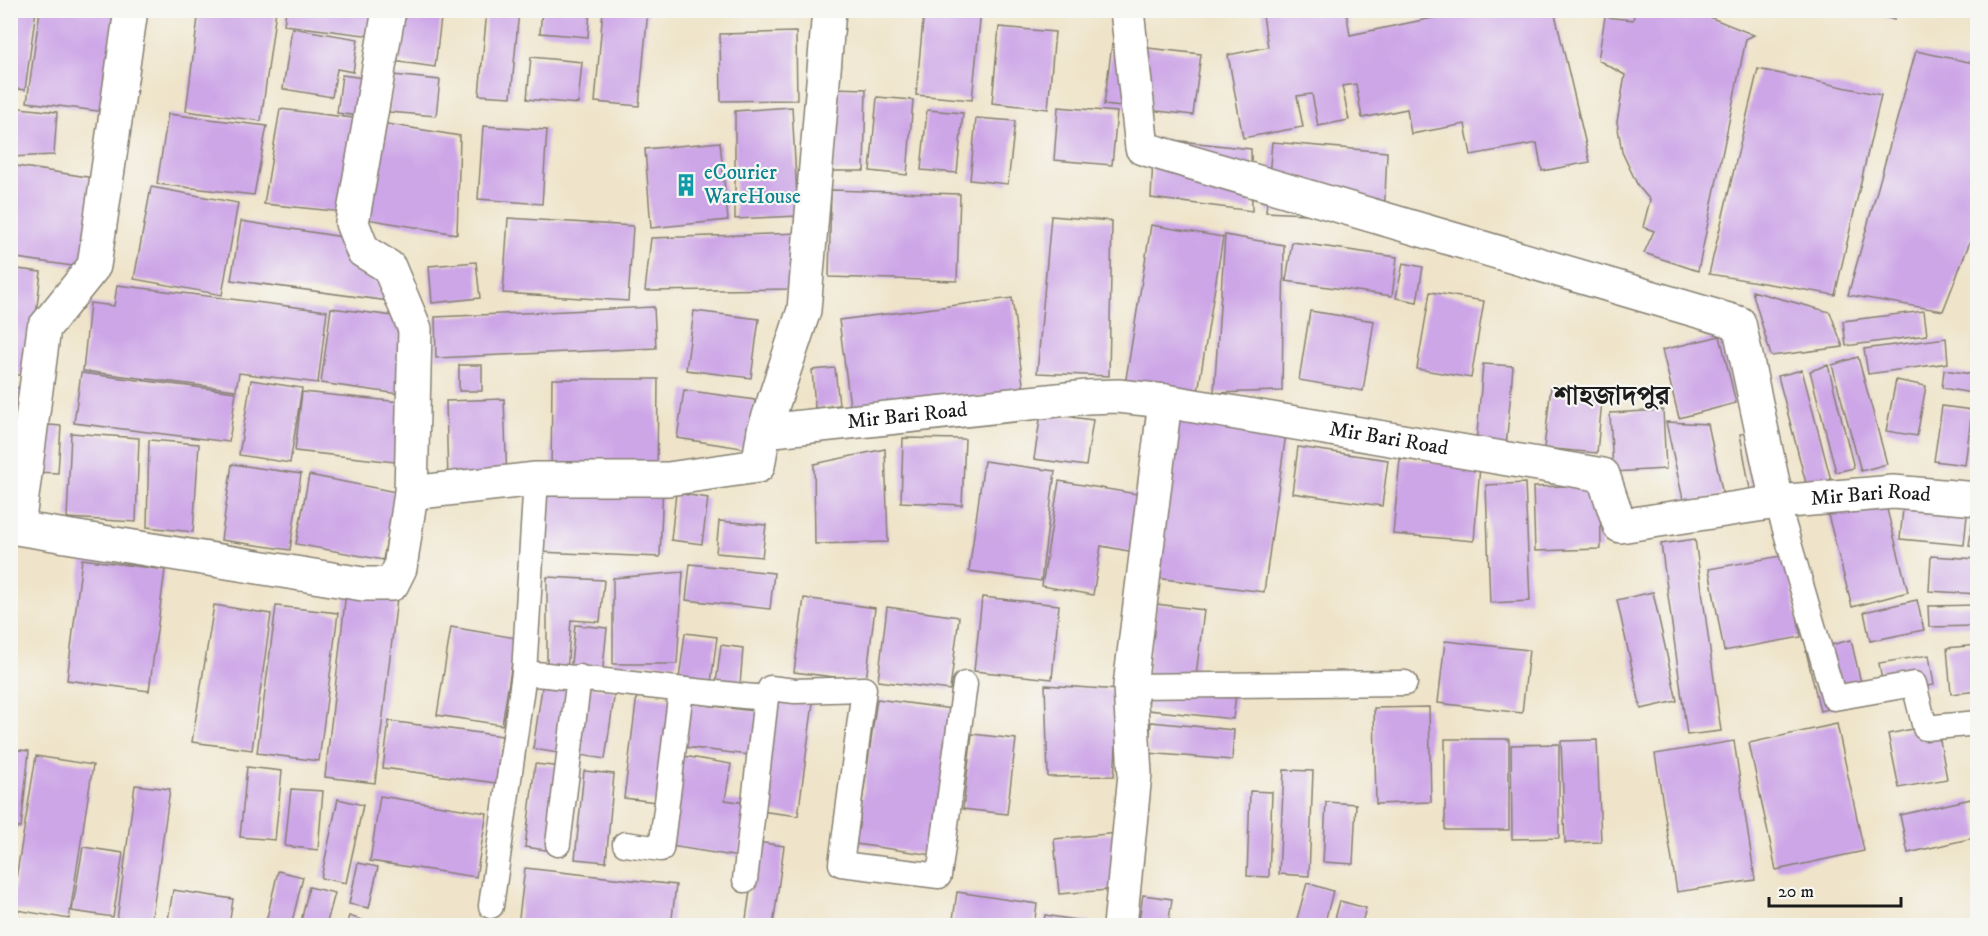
<svg xmlns="http://www.w3.org/2000/svg" width="1988" height="936" viewBox="0 0 1988 936" font-family="'IM FELL DW Pica','Noto Serif Bengali',serif">
<rect width="100%" height="100%" fill="#f6f6f2"/>
<filter id="ink" filterUnits="userSpaceOnUse"><feTurbulence type="fractalNoise" baseFrequency=".0167" numOctaves="2"/><feDisplacementMap in="SourceGraphic" scale="12" xChannelSelector="R" yChannelSelector="G"/><feConvolveMatrix kernelMatrix="1 2 1 2 8 2 1 2 1" color-interpolation-filters="sRGB"/></filter>
<filter id="wash" filterUnits="userSpaceOnUse"><feTurbulence type="fractalNoise" baseFrequency=".008" numOctaves="4" result="noise"/><feDisplacementMap in="SourceGraphic" scale="24" xChannelSelector="R" yChannelSelector="G"/><feGaussianBlur stdDeviation="1.35" result="paint"/><feColorMatrix in="noise" values="0 0 0 0 0 0 0 0 0 0 0 0 0 0 0 0 0 1.4 0 .05"/><feComposite in="paint" operator="in"/></filter>
<g filter="url(#wash)">
<rect width="100%" height="100%" fill="#efe4c9"/>
<g id="blocks">
<path fill="#cda6e7" d="M10,10H36L25,90L10,88Z
M40,10H127L113,113L27,102Z
M199,10H276L261,121L186,111Z
M286,10H383L380,37L284,25Z
M399,10H442L435,67L393,61Z
M487,10H519L511,97L479,95Z
M542,10H590L588,37L540,33Z
M603,10H648L639,106L595,102Z
M924,10H981L972,100L916,95Z
M1262,10H1346L1350,35L1471,10H1554L1590,162L1542,171L1537,143L1471,155L1465,124L1411,134L1407,109L1362,118L1356,84L1342,86L1349,120L1318,126L1312,94L1297,96L1303,127L1243,138L1228,55L1268,47Z
M1635,10L1653,12V10H1692L1754,35L1746,39L1698,271L1644,253L1654,231L1643,227L1650,200L1638,186L1622,152L1617,122L1625,75L1598,60L1605,17L1633,20Z
M1866,10H1896L1894,20Z
M999,27L1055,32L1048,109L992,103Z
M292,28L358,39L353,72L337,69L332,97L283,89Z
M796,32L797,100L721,101L720,34Z
M1112,44L1201,54L1193,115L1104,105Z
M1916,51L1978,64V221L1943,311L1848,295Z
M531,57L582,62L578,104L527,99Z
M1758,69L1881,95L1835,295L1709,274Z
M342,75L371,79L365,117L337,113Z
M393,75L440,80L436,116L389,112Z
M834,88L866,89L864,171H832Z
M877,97L913,100L907,175L870,171Z
M10,107L57,112L54,155L10,157Z
M792,107L798,216L735,219V111Z
M1058,107L1117,112L1112,165L1054,160Z
M280,109L353,118L344,212L264,204Z
M927,110L963,113L957,173L921,170Z
M168,114L267,126L254,195L157,184Z
M976,118L1015,121L1008,184L970,180Z
M381,123L460,136L457,234L366,219Z
M483,126L547,130L542,204L478,199Z
M1154,138L1251,149L1252,211L1151,198Z
M720,142L728,220L651,228L645,149Z
M1272,142L1387,152L1384,218L1266,212Z
M10,165L100,179L86,268L10,257Z
M151,187L238,203L222,295L134,279Z
M831,190L960,194L957,281L829,277Z
M1051,216L1112,221L1109,376L1037,373Z
M508,218L633,226L628,301L503,293Z
M241,221L355,239L389,301L231,280Z
M1151,225L1223,237L1197,398L1125,385Z
M802,233L798,289L645,291L651,238Z
M1225,235L1284,245L1282,391L1214,393Z
M1292,242L1397,257L1392,296L1286,281Z
M476,262L480,298L432,303L429,266Z
M1403,263L1423,267L1417,302L1396,298Z
M10,268L41,272L29,376L10,374Z
M117,285L327,311L318,383L239,373L236,390L83,371L90,303L114,306Z
M1752,291L1830,312L1843,347L1771,356Z
M1430,292L1484,301L1471,378L1417,369Z
M1012,298L1024,392L851,414L839,320Z
M654,307L656,348L436,358L435,317Z
M331,308L409,318L399,394L321,383Z
M694,311L759,319L751,378L686,370Z
M1310,311L1374,321L1363,391L1299,380Z
M1924,311L1927,335L1846,346L1843,321Z
M1976,328H1978V360L1972,359Z
M1720,336L1736,403L1679,418L1662,350Z
M1946,338L1948,363L1868,374L1864,349Z
M1858,357L1887,464L1861,471L1832,365Z
M1483,364L1513,366L1506,448L1476,446Z
M459,365H482V391H459Z
M1828,365L1854,468L1836,472L1810,371Z
M835,368L839,405L815,408L812,370Z
M1802,370L1831,480L1807,487L1778,376Z
M1944,370L1978,375V394L1942,388Z
M81,373L236,392L229,442L74,423Z
M552,379H658L657,475H551Z
M251,380L302,388L290,463L239,455Z
M1896,380L1926,386L1917,436L1886,431Z
M1551,386L1603,390L1597,453L1544,448Z
M10,387L29,389L10,492Z
M684,390L755,400L748,449L677,438Z
M302,392L411,403L404,463L295,451Z
M504,399L507,481L448,483L446,401Z
M1942,406L1972,410L1965,465L1934,461Z
M1663,410L1666,469L1613,472L1610,413Z
M1041,413L1093,420L1086,466L1034,459Z
M1176,417L1286,433L1264,592L1157,578Z
M1666,422L1708,424L1723,495L1684,504Z
M37,424L61,426L58,473L34,472Z
M1759,431L1770,496L1752,500L1740,434Z
M71,433L139,438L136,522L67,518Z
M903,438L965,439L962,505L901,502Z
M149,440L199,444L193,532L147,527Z
M1298,447L1388,460L1382,506L1292,493Z
M885,449L888,542L815,544L814,464Z
M1400,459L1480,466L1474,541L1393,534Z
M984,461L1055,471L1041,581L969,571Z
M232,464L301,474L290,550L221,540Z
M309,475L396,492L383,560L296,544Z
M1879,478L1908,592L1852,607L1822,492Z
M1906,478L1970,485L1964,545L1900,539Z
M543,481L663,483L660,557L539,552Z
M1059,481L1149,496L1139,553L1101,546L1093,595L1042,586Z
M1525,483L1530,601L1490,603L1486,485Z
M1600,485L1601,549L1535,551L1533,487Z
M676,493L708,498L702,544L671,540Z
M1976,495H1978V547L1969,546Z
M719,521L766,525L762,557L716,553Z
M1695,539L1721,731L1687,735L1661,544Z
M1786,555L1801,637L1724,651L1709,569Z
M1931,556L1978,559V594L1929,591Z
M82,559L165,570L149,691L67,680Z
M690,564L774,573L770,609L686,600Z
M683,572L677,664H613V578Z
M547,577L604,580L600,622L571,620L567,671L547,670Z
M346,592L397,598L375,783L325,777Z
M1653,592L1677,701L1641,709L1617,600Z
M982,597L1059,605L1052,679L974,671Z
M804,598L875,608L866,681L794,672Z
M1917,600L1924,630L1870,641L1864,612Z
M1156,604L1204,610L1195,684L1146,678Z
M214,605L271,614L252,750L192,742Z
M1978,605V626L1929,627L1928,606Z
M276,606L338,613L319,761L257,753Z
M887,607L959,617L950,690L878,681Z
M575,625L607,628L602,676L570,673Z
M451,627L516,638L502,725L437,715Z
M685,633L717,637L711,683L679,679Z
M1851,640L1865,700L1820,711L1806,651Z
M1445,641L1529,650L1522,713L1438,703Z
M721,645L743,648L740,685L716,683Z
M1978,645V691L1951,694L1947,648Z
M1929,655L1934,685L1884,693L1879,663Z
M543,681L574,686L564,754L533,749Z
M1045,685L1120,690L1114,776L1048,777Z
M584,686L615,691L605,759L574,754Z
M1150,686L1236,694L1233,719L1148,710Z
M637,695L678,700L664,803L624,798Z
M776,698L813,703L798,816L760,811Z
M877,699L952,709L932,855L856,844Z
M681,702L762,712L757,756L676,746Z
M1429,707L1431,802L1376,804L1374,708Z
M389,721L502,736L496,783L383,768Z
M1151,722L1234,730L1232,760L1148,753Z
M1837,724L1864,851L1776,870L1749,743Z
M1937,724L1947,779L1899,788L1888,734Z
M972,734L1016,739L1007,814L963,809Z
M1445,739H1509V830H1445Z
M1597,740L1601,842L1565,843L1561,741Z
M1734,741L1755,880L1677,892L1655,754Z
M1559,744V838L1512,839L1511,745Z
M10,749L29,751L21,828L10,827Z
M678,755L731,764L725,800L747,803L739,857L664,845Z
M36,756L93,765L69,919L11,909Z
M535,764L563,767L553,851L525,847Z
M247,767L282,771L275,840L240,837Z
M1284,770L1313,771L1309,876L1279,874Z
M584,771L614,774L606,862L575,859Z
M135,785L170,789L151,924L117,920Z
M291,789L323,791L318,850L285,846Z
M1250,791L1272,792L1269,877L1247,876Z
M380,796L487,813L476,877L370,861Z
M338,799L363,805L346,883L321,878Z
M1971,799L1978,827V837L1908,853L1900,815Z
M1326,802L1356,804L1353,864L1323,862Z
M1129,832L1133,888L1059,894L1054,839Z
M757,842L784,846L773,926H745Z
M83,847L123,853L113,917L72,911Z
M358,863L378,867L369,908L349,904Z
M525,868L676,885L671,926H518Z
M278,871L303,877L291,926H265Z
M1307,883L1333,891L1324,926H1295Z
M309,887L335,893L326,926H300Z
M173,890L233,899L229,926H167Z
M957,892L1037,904L1034,926H952Z
M1143,895L1172,899L1168,926H1138Z
M1340,901L1366,908L1361,926H1333Z
M1045,915L1099,924V926H1043Z
M349,916L378,925V926H346Z"/>
</g>
</g>
<g filter="url(#ink)">
<use href="#blocks" fill-opacity="0" stroke="#868072" stroke-width="1.5"/>
<g fill="none" stroke-linecap="round" stroke-linejoin="round">
<g stroke="#868072" stroke-width="27">
<path id="lane" d="M536,479L524,673C605,680 685,691 766,698L745,880
M1777,502L1834,698L1914,684L1925,728L1978,723
M1130,686L1405,683
M766,698L770,688L795,691L864,689L841,864L939,876L965,684
M558,844L579,677
M625,844L661,849L681,691
M491,906L524,673"/>
</g>
<g stroke="#868072" stroke-width="36">
<g id="street">
<path d="M1127,10L1142,148L1739,323L1777,502"/>
<path id="s1" d="M764,431L1087,397L1118,396L1165,401L1603,475L1620,526L1777,502L1893,492L1978,499"/>
<path d="M411,493L536,479H668L758,466L764,431L804,310L829,10"/>
<path d="M10,527L363,584H392L400,568L411,493L415,329L389,267L363,251L352,223L389,10"/>
<path d="M18,527L44,328L94,266L131,10"/>
<path d="M1120,926L1135,774L1130,686L1165,401"/>
</g>
</g>
<use href="#lane" stroke="#fff" stroke-width="24"/>
<use href="#street" stroke="#fff" stroke-width="33"/>
</g>
</g>
<defs>
<g id="building-bare" transform="scale(1.8)"><path d="M-4-6H4V6H1V3H-1V6H-4ZM-2.5-4.3h1.7v1.8h-1.7ZM.8-4.3h1.7v1.8H.8ZM-2.5-1h1.7V.8h-1.7ZM.8-1h1.7V.8H.8Z" fill="#0f9aa8" stroke="#f6f6f2" stroke-width="2.5" paint-order="stroke"/></g>
</defs>
<g fill-rule="evenodd">
<use href="#building-bare" x="686" y="185"/>
</g>
<g text-anchor="middle" dominant-baseline="central" stroke-width="4.5" stroke-linejoin="round" paint-order="stroke">
<g font-size="21" fill="#0d838f" stroke="#f6f6f2" text-anchor="start">
<text x="704" y="173">eCourier<tspan x="704" dy="24">WareHouse</tspan></text>
</g>
<g font-size="21" fill="#1c1c1c" stroke="#f6f6f2">
<text stroke="none"><textPath href="#s1" startOffset="144">Mir Bari Road</textPath></text>
<text stroke="none"><textPath href="#s1" startOffset="630">Mir Bari Road</textPath></text>
<text stroke="none"><textPath href="#s1" startOffset="1154">Mir Bari Road</textPath></text>
</g>
<g font-size="27" font-weight="bold" fill="#1c1c1c" stroke="#f6f6f2">
<text x="1612" y="396">শাহজাদপুর</text>
</g>
</g>
<rect width="1988" height="936" fill="none" stroke="#f6f6f2" stroke-width="36"/>
<path d="M1769 897v9h132v-9" fill="none" stroke="#1c1c1c" stroke-width="3"/>
<text x="1778" y="897" font-size="18" fill="#1c1c1c" stroke="#f6f6f2" stroke-width="4.5" paint-order="stroke">20 m</text>
</svg>
